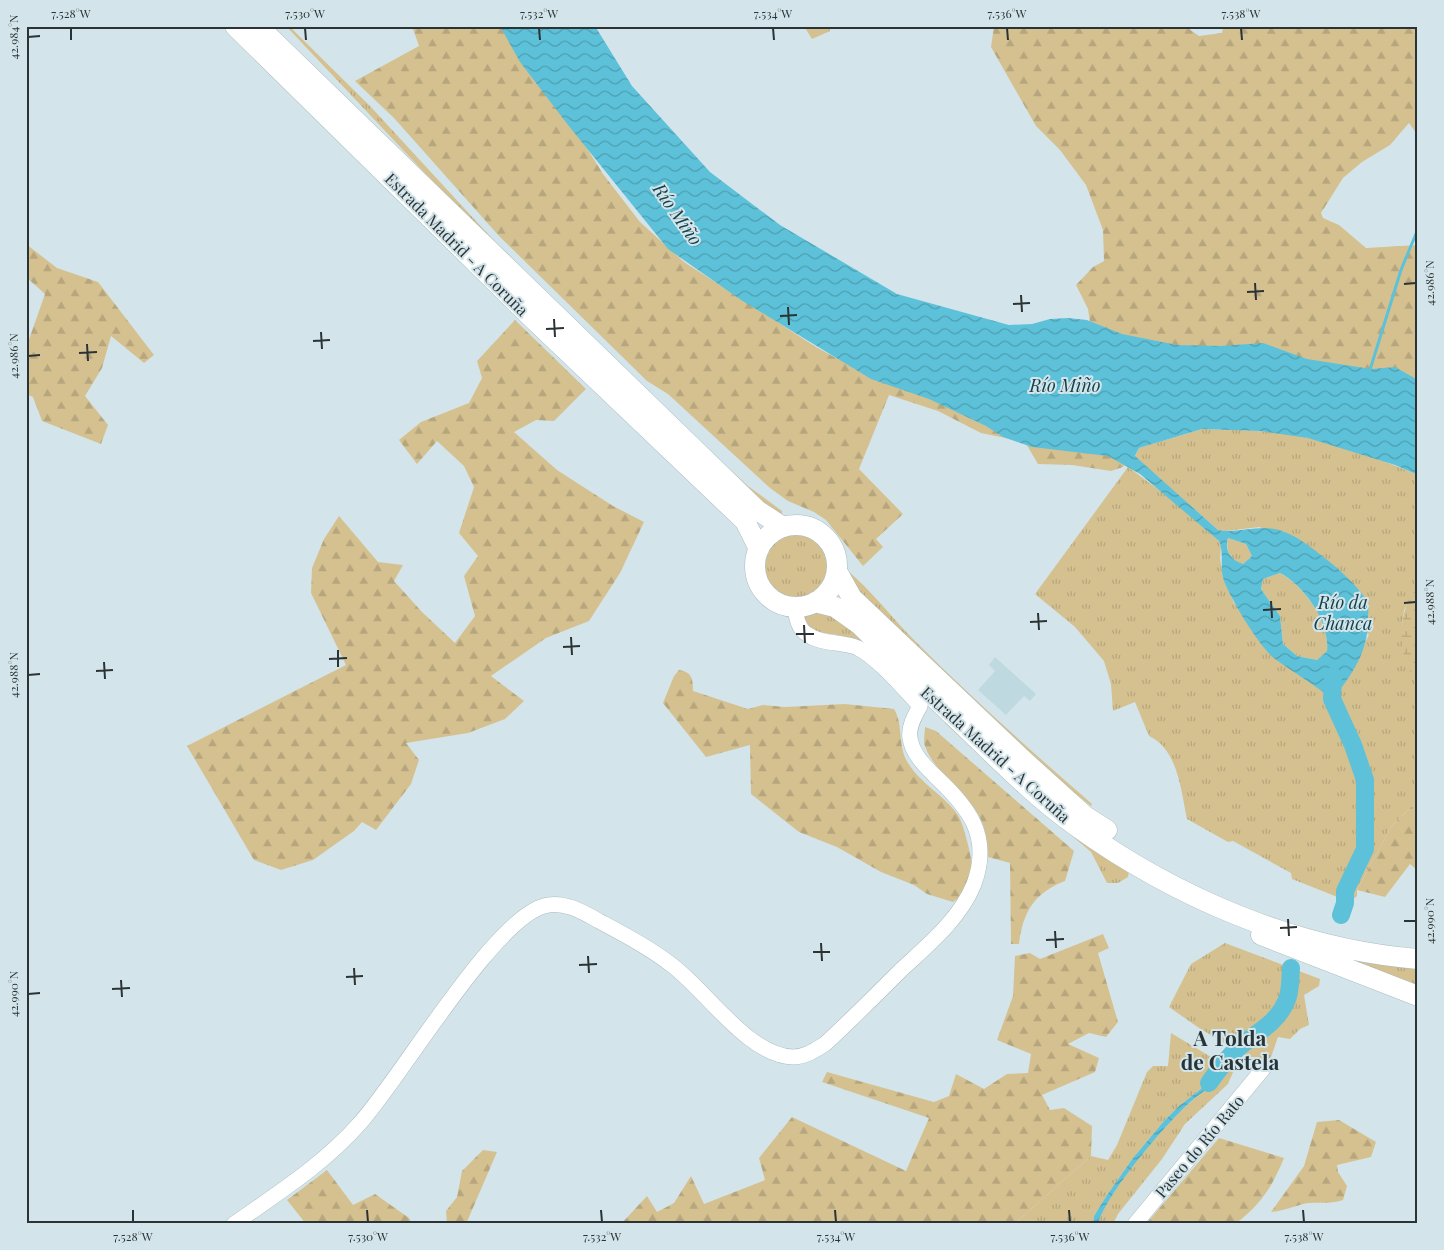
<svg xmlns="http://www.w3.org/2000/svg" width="1444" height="1250" viewBox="0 0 1444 1250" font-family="'Playfair Display',serif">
<defs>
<pattern id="grass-tufts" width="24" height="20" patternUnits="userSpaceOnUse" patternTransform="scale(1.25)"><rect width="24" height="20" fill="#d5c190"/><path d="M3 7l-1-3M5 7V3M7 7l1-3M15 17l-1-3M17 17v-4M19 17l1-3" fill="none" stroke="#b7a67d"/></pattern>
<pattern id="forest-firs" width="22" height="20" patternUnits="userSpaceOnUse" patternTransform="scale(1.25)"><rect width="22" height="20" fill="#d5c190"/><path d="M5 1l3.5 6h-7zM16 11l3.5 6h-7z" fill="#b7a67d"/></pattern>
<pattern id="wetland-marsh" width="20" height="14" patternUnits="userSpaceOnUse" patternTransform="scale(1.25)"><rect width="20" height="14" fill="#d5c190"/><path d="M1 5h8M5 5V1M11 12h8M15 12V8" fill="none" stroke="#b7a67d"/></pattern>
<pattern id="water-waves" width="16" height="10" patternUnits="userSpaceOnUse" patternTransform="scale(1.25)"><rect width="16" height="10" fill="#5dc2d9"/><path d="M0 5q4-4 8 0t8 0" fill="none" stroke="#4d9eb1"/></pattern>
</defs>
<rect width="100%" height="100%" fill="#d3e5ea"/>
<path fill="#bfd9e0" d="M995,657L1036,694L1030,701L1024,696L1006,715L978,690L995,671L989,665Z"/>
<path fill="url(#grass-tufts)" d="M286,26H289L370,106L499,246L669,413L748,486L782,511V514L766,507L487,239Z
M1202,429C1237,430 1274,430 1309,438C1346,447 1383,460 1418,475V585L1404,610L1402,626L1405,655L1418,682V800L1391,827L1357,890V896L1350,902L1292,879L1291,873L1233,841L1228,842L1187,819C1181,791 1178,749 1149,736L1135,702L1113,711L1111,684L1104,661L1075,627L1035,594L1128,467L1171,499L1219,541L1221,547L1220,558L1223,578L1234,603L1306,678L1332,699L1369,635L1260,527L1226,531L1218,530L1135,457L1139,448Z
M762 566a34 34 0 1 1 68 0a34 34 0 1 1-68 0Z
M1228,538L1246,544L1252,556L1243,564C1230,560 1225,551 1228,538Z
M847,570C872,591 892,618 915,641C972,698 1032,752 1092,804L1091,806L1050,774L856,589Z
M1280,573C1305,587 1330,622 1327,651L1317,660L1297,656L1283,644L1280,616L1261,589L1263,579Z
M824,609L864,639L862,643C855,641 848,638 842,636C825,632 811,635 804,617L807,612Z
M947,719L1129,871L1128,877L1118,883H1107L1091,852L1004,778L945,723Z
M1299,942L1418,964V990Z
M1225,943L1320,979L1319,986L1304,995L1309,1025L1300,1029L1290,1039L1278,1037L1270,1060L1246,1056L1199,1028L1169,1007L1191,964Z
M1171,1033L1221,1063L1202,1088L1179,1106L1164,1121L1133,1158L1107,1195L1094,1216L1093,1224H1014L1091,1156L1108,1160L1117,1145L1147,1072L1153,1066H1168Z
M1224,1065L1234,1070L1228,1084L1185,1124L1162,1159L1118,1214L1113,1224H1098C1106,1194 1162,1129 1185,1107C1204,1090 1212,1089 1224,1065Z"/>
<path fill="url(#forest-firs)" d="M412,26H511L603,174L640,222L684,262L816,347L836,358L879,374L1129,457L1123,467L1111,471L1072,465L1038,464L1025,442L981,433L938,411L889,395L859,469L903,514L876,539L883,547L863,566L826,520L814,512L788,501L770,488L668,394L647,381L499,236L394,118L355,81L419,46Z
M804,26H829L830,31L812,39Z
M994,26H1185L1199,36L1222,33L1223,26H1418V136L1409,123L1390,145L1362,162L1343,178L1321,213L1323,218L1339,225L1366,248L1418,245V385L1092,334L1088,309L1076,285L1093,267L1104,261L1103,230L1086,185L1060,150L1036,126L991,47Z
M26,244L57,268L98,282L154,355L144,363L111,336L102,368L85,396L108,425L101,444L42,421L33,397L26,394V348L45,294L26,277Z
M515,320L586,389L554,421L536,420L514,432L557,470L613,506L644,522L620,573L589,621L546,638L491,676L524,701L505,719L468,733L406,743L419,760L411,784L376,830L362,822L354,831L313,860L281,870L254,860L187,746L346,665L311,593L312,568L324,539L339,516L378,562L403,565L394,581L422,612L455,643L475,616L464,576L478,556L459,533L474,487L464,466L437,441L417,464L399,440L421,422L469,403L482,378L477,361Z
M679,670C692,672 693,679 693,691L748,709L763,705L785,707L845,704L894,709C904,725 897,745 908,763C921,784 944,795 958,815C964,825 974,863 972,875C970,885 962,897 953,902L927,894L914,885L881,872L837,847L799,832L751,794L750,745L706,757L663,703L674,676Z
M925,727L936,731L1074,851L1065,881C1034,893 1023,912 1019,944H1011L1010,863L988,857C987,843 986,828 979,816C966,791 933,771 925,746C923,741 925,733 925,727Z
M1418,800V871L1410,864L1385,897L1357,890L1391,827Z
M1103,934L1109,948L1098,953L1118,1022L1106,1037L1089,1033L1068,1044L1099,1058L1095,1072L1042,1095L1050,1110L1064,1108L1092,1126L1091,1156L1014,1224H621L647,1196L657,1212L674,1203L691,1176L704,1204L765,1180L759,1158L792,1117L906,1171L929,1118L822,1082L827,1072L934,1102L949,1096L956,1074L984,1089L1007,1074L1028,1073L1031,1054L997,1040L1013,996L1015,956L1030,953L1040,959Z
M1339,1120L1376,1142L1371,1157L1337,1165L1338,1172L1347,1186L1343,1200C1329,1205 1317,1201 1303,1204C1292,1207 1283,1211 1271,1212L1304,1166L1317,1122Z
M1219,1138L1284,1158C1272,1187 1261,1205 1235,1224H1146Z
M483,1150L497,1152L466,1224H447L446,1211L457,1197L462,1171Z
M327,1170L353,1205L375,1194L409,1218L412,1224H306L287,1200Z"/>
<path fill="url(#wetland-marsh)" d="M1418,585V682C1395,659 1397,609 1418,585Z"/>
<path fill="url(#water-waves)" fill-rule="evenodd" d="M500,26H595L632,86L710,172L780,225L897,294L1009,325L1032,324L1050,319L1068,318L1087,320L1122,334L1177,345L1220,346L1263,343L1307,359L1371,369L1395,367L1418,380V475L1395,465L1308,438L1259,431L1202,429L1139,448L1135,456L1218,530C1239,534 1260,523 1282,531C1299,537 1312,548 1326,559C1338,568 1362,590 1368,603C1369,607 1368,614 1368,618C1369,650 1352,676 1332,699C1314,684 1294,673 1275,659C1260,648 1229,597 1223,578C1220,566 1224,552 1219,541L1140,474L1108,456L1032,447L1003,437L986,426L929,399L871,379L741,300L668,249L568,125L520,62ZM1228,538L1246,544L1252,556L1243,564C1231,560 1224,551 1228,538ZM1280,573C1305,586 1330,623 1327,651L1317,660L1297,656L1283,644L1280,616L1261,589L1263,579Z
M1221,1063L1224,1065C1212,1090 1204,1089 1185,1107C1161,1130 1107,1193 1098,1224H1093L1094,1216L1107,1195L1133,1158L1164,1121L1179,1106L1202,1088Z"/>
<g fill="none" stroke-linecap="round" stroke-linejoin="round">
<path stroke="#5dc2d9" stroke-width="3" d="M1369,373L1401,270L1418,229"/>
<path stroke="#5dc2d9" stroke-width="18" d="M1333,676L1332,699L1353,745L1365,780V849L1345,891V903L1341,915
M1209,1083C1218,1070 1227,1058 1239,1047C1256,1033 1276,1024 1286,1002C1291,993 1290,978 1291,968"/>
<g stroke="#aabcc0" stroke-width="16">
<path id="secondary" d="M234,1224C278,1193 324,1164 360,1123C400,1079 493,920 544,906C563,900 583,912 599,921C625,935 650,948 673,966C706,991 749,1056 793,1057C805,1057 815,1050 825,1044C851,1020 876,995 901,970C928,945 960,919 974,884C992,835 968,807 934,775C924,765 912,753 910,738C908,727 915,715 920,706C904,689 879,659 858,648C843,641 821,645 807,634C798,629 796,616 795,607
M1135,1224L1263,1069"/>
</g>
<g stroke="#aabcc0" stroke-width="21">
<path id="highway" d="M235,26L531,317L745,521L759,549
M258,26L757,510L783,527
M755 566a41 41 0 1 1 82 0a41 41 0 1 1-82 0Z
M837,571L852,598L1023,760L1085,816L1107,830
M815,602L835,607L859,624C896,661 933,697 971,733C1004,765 1038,799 1076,826C1175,897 1295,949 1418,959
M1261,935L1418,996"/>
</g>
<use href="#secondary" stroke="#fff" stroke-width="15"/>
<use href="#highway" stroke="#fff" stroke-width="20"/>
</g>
<path fill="none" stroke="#2c3335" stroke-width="2" d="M71,28V40M305,28L306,40M539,28L540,40M773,28L774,40M1007,28L1008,40M1241,28L1242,40M28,37L40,36M1255,283L1256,300M1404,284L1416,283M1247,292L1264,291M1021,295L1022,312M1013,304L1030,303M788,307L789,325M780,316L797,315M554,319L555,337M546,329L564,328M321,332L322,349M313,341L330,340M87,344L88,361M79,353L97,352M28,356L40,355M1271,601L1272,618M1404,603L1416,602M1263,610L1281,609M1038,613L1039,630M1030,622L1047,621M804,625L805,643M796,634H814M571,637L572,655M563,647L580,646M338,650V667M329,659L347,658M104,662L105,679M96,671L113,670M28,675L40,674M1288,919L1289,936M1404,921H1416M1280,928L1297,927M1055,931L1056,948M1046,940L1064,939M821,943L822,961M813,952H830M588,956L589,973M579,965L597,964M354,968L355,985M346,977L363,976M121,980L122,997M112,989L130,988M28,994L40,993M133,1210V1222M367,1210L368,1222M601,1210L602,1222M835,1210L836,1222M1069,1210L1070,1222M1303,1210L1304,1222"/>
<g text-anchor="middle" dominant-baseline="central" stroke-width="4" stroke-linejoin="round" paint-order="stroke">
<g font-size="16" fill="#2c3335" stroke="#d3e5ea">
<text transform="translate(457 244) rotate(45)">Estrada Madrid - A Coruña</text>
<text transform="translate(996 754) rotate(42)">Estrada Madrid - A Coruña</text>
<text transform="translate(1199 1146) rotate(-50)">Paseo do Río Rato</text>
</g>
<g font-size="18" font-style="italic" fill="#13414b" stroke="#d3e5ea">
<text transform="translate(678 214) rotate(55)">Río Miño</text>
<text x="1065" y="385">Río Miño</text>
<text x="1343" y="602">Río da<tspan x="1343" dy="21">Chanca</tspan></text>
</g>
<g font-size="21" font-weight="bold" fill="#263438" stroke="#d3e5ea">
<text x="1230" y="1037">A Tolda<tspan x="1230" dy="24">de Castela</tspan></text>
</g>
</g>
<rect width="1444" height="1250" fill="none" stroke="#d3e5ea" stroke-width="55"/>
<rect x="28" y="28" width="1388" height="1194" fill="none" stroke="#2c3335" stroke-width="2"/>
<g font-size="12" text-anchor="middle" fill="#2c3335">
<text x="71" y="18">7.528°W</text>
<text x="305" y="18">7.530°W</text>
<text x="539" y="18">7.532°W</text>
<text x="773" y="18">7.534°W</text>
<text x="1007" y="18">7.536°W</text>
<text x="1241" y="18">7.538°W</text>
<text transform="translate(14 37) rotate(-90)" y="4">42.984°N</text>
<text transform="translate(1430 283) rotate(-90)" y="4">42.986°N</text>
<text transform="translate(14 356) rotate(-90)" y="4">42.986°N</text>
<text transform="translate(1430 602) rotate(-90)" y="4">42.988°N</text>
<text transform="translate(14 675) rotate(-90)" y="4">42.988°N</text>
<text transform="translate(1430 921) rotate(-90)" y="4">42.990°N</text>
<text transform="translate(14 994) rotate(-90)" y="4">42.990°N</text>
<text x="133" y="1241">7.528°W</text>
<text x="368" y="1241">7.530°W</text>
<text x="602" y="1241">7.532°W</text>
<text x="836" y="1241">7.534°W</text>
<text x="1070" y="1241">7.536°W</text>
<text x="1304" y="1241">7.538°W</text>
</g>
</svg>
